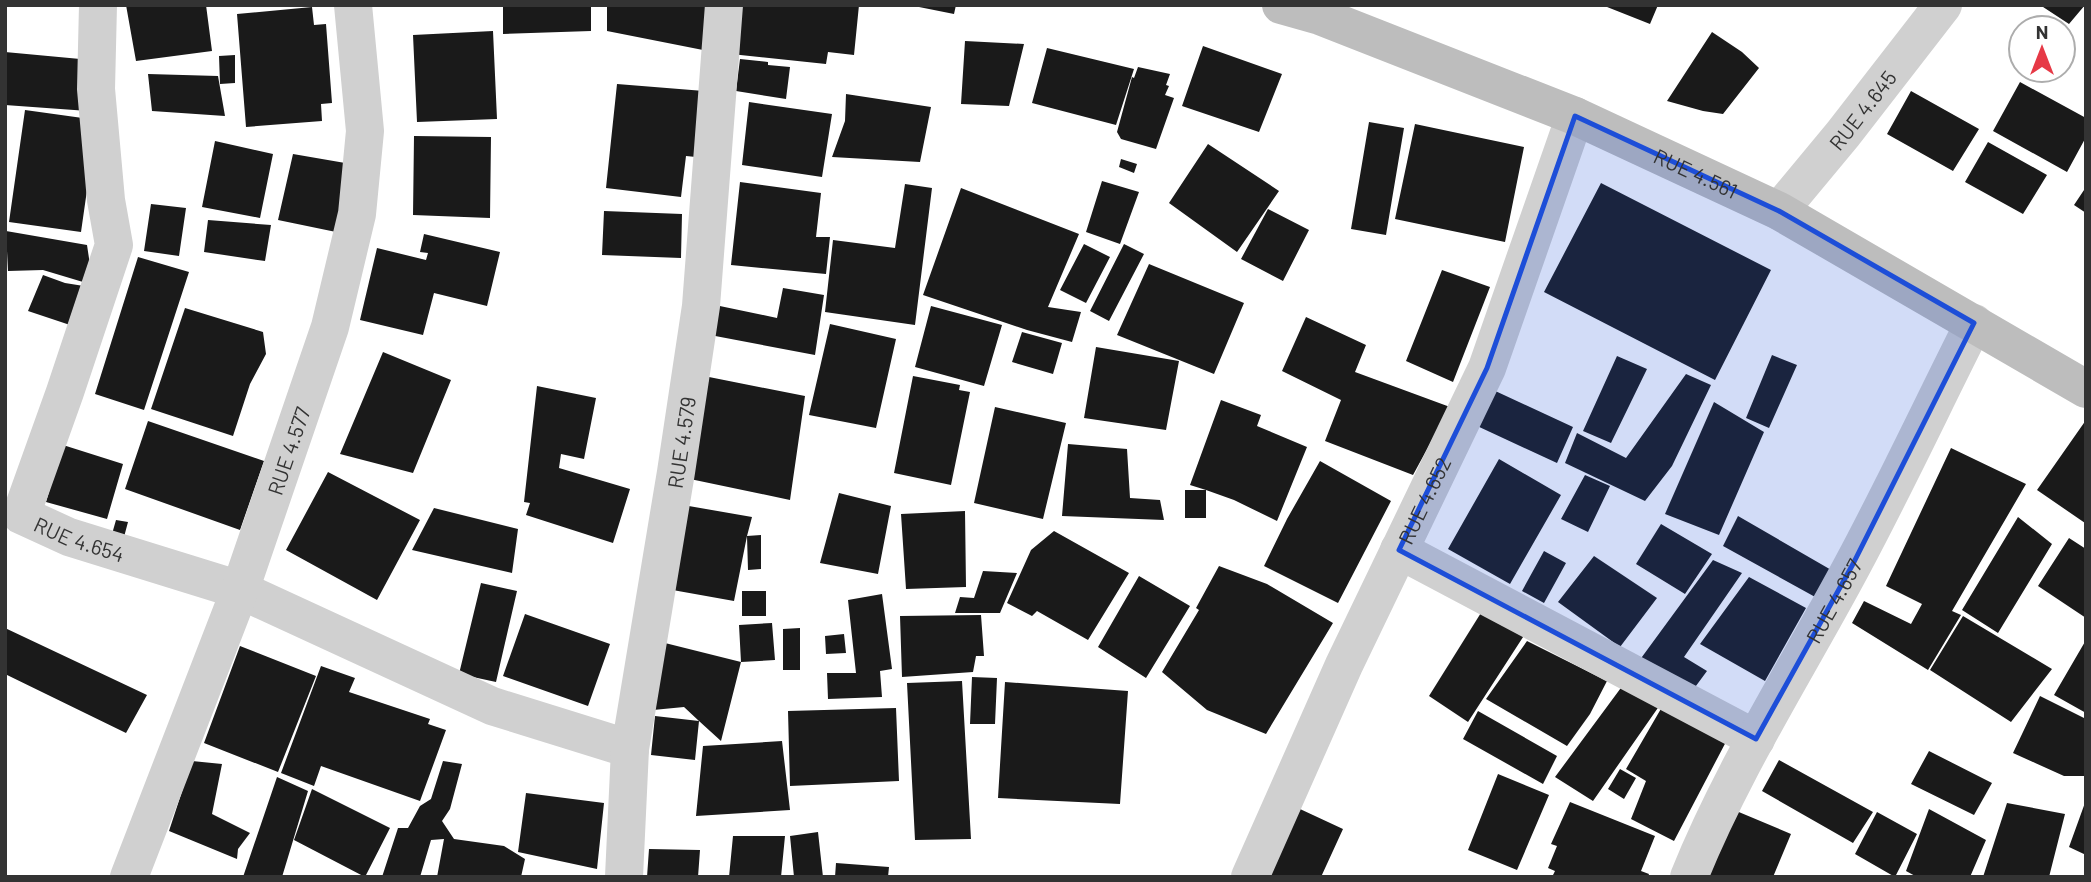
<svg xmlns="http://www.w3.org/2000/svg" width="2091" height="882" viewBox="0 0 2091 882" font-family="Barlow,sans-serif">
<rect width="100%" height="100%" fill="#fff"/>
<path fill="#1a1a1a" d="M126,5H206L212,51L136,61Z
M503,5H591V31L503,34Z
M607,5H706L703,50L607,31Z
M736,5H859L854,55L828,52L826,64L731,54Z
M909,5H956L954,14Z
M1602,5H1658L1650,24Z
M2040,5H2085L2069,24Z
M312,7L314,25L326,24L332,103L321,104L322,121L246,127L237,14Z
M493,31L497,119L417,122L413,35Z
M1712,32L1742,52L1759,68L1723,114L1703,111L1667,101Z
M965,41L1024,44L1009,106L961,104Z
M1203,46L1282,74L1259,132L1182,106Z
M1047,48L1134,69L1116,125L1032,103Z
M5,52L91,60L88,111L5,105Z
M235,55V83L220,84L219,56Z
M740,59L768,62V65L790,67L786,99L736,91Z
M1138,67L1170,74L1166,85L1169,86L1165,95L1174,98L1156,149L1121,139L1117,132L1132,77L1134,78Z
M148,74L218,76L225,116L152,111Z
M2020,82L2086,118V137L2067,172L1993,131Z
M617,84L704,91L696,157L686,156L681,197L606,188Z
M1911,91L1979,129L1953,171L1887,134Z
M846,94L931,107L920,162L832,157L845,121Z
M749,102L832,114L822,177L742,165Z
M25,110L97,120L81,232L9,222Z
M1369,122L1404,128L1386,235L1351,229Z
M1415,124L1524,147L1505,242L1395,219Z
M414,136L491,137L490,218L413,215Z
M215,141L273,154L260,218L202,207Z
M1988,142L2047,175L2023,214L1965,182Z
M1208,144L1279,191L1237,252L1169,203Z
M293,154L351,164L336,232L278,220Z
M1121,159L1137,164L1134,173L1119,167Z
M1102,181L1139,192L1120,244L1086,232Z
M740,182L821,193L816,237H830L826,274L731,265Z
M1601,183L1771,270L1715,380L1544,292Z
M905,184L932,188L915,325L825,312L833,240L895,248Z
M2086,187V213L2074,205Z
M961,188L1079,234L1048,307L1081,312L1072,342L1027,330L923,295Z
M151,204L186,208L179,256L144,251Z
M1268,209L1309,230L1283,281L1241,259Z
M604,211L682,214L681,258L602,255Z
M208,220L271,225L265,261L204,252Z
M6,231L87,245L93,285L43,270L8,271Z
M424,234L500,252L487,306L434,293L423,335L360,320L377,248L426,260L428,253L420,252Z
M1084,244L1110,257L1086,303L1060,290Z
M1124,244L1144,254L1109,321L1090,311Z
M138,257L189,272L144,410L95,394Z
M1149,264L1244,303L1214,374L1117,335Z
M1442,270L1490,287L1453,382L1406,361Z
M43,275L65,283L90,287L73,326L28,311Z
M783,288L824,295L815,355L710,335L715,305L777,318Z
M931,306L1002,325L984,386L915,367Z
M185,308L263,332L266,354L250,384L233,436L151,409Z
M1306,317L1366,345L1355,372L1450,407L1413,475L1325,441L1341,400L1282,371Z
M830,324L896,339L876,428L809,415Z
M1022,332L1062,343L1053,374L1012,362Z
M1096,347L1179,361L1166,430L1084,418Z
M383,352L451,380L413,473L340,454Z
M1772,355L1797,365L1769,428L1746,418Z
M1617,356L1647,369L1611,443L1583,431Z
M1686,374L1711,385L1672,466L1645,501L1565,463L1577,433L1626,458Z
M913,376L960,385L959,390L970,392L951,485L894,473Z
M709,377L805,396L790,500L690,479Z
M537,386L596,398L584,459L561,454L559,468L630,489L613,543L526,515L530,503L524,502Z
M1491,389L1573,427L1557,463L1475,425Z
M1221,400L1261,415L1257,426L1307,447L1277,521L1234,500L1206,490V518H1185V490H1206L1190,485Z
M1714,402L1764,432L1719,535L1665,514Z
M995,407L1066,423L1043,519L974,503Z
M2086,420V521L2085,523L2037,490Z
M148,421L264,461L240,530L125,489Z
M1068,444L1127,449L1130,498L1160,500L1164,520L1062,516Z
M63,445L123,464L107,519L46,502Z
M1951,448L2026,484L1952,611L1961,615L1928,670L1852,623L1864,601L1911,624L1922,604L1886,586Z
M1499,459L1561,495L1510,584L1448,549Z
M1320,461L1391,501L1338,603L1264,566L1287,519Z
M328,472L420,520L377,600L286,550Z
M1585,475L1610,486L1588,532L1561,519Z
M839,493L891,506L878,574L820,563Z
M683,505L752,517L747,536L761,535V569L748,570L747,536L734,601L667,589Z
M434,508L518,529L512,573L412,550Z
M965,511L966,587L906,589L901,514Z
M1738,516L1833,571L1817,598L1723,546Z
M2018,517L2052,544L1998,633L1962,610Z
M116,520L128,522L124,537L112,534Z
M1661,524L1712,554L1685,594L1636,564Z
M1054,531L1129,573L1088,640L1037,611L1032,616L1007,603L1031,550Z
M2069,538L2086,549V618L2038,586Z
M1544,551L1566,563L1544,603L1522,591Z
M1594,556L1657,598L1620,647L1558,602Z
M1713,560L1742,573L1684,657L1707,671L1690,694L1639,661Z
M1219,566L1267,584L1333,623L1266,734L1207,710L1162,672L1199,610L1196,608Z
M983,571L1017,573L1000,613H955L960,597L974,598Z
M1139,576L1190,606L1146,678L1098,647Z
M1749,577L1806,608L1765,681L1700,644Z
M481,583L517,591L496,682L459,674Z
M742,591H766V616H742Z
M882,594L892,669L880,671L882,697L828,699L827,673H856L848,600Z
M1484,608L1525,634L1468,722L1429,696Z
M525,614L610,644L588,706L503,676Z
M981,615L984,656H976L973,672L902,677L900,616Z
M1963,616L2052,669L2011,722L1930,670Z
M772,623L775,660L741,662L721,741L699,721L695,760L651,755L655,716L699,721L684,707L653,710L665,643L741,662L739,625Z
M5,628L147,695L126,733L5,674Z
M800,628V670H783V629Z
M844,634L846,653L826,654L825,636Z
M2086,640V713L2054,695Z
M1527,641L1607,681L1590,714L1567,746L1486,699Z
M240,646L316,676L278,772L204,743Z
M321,666L355,678L349,692L430,719L428,724L446,730L420,801L321,766L314,786L281,773Z
M972,677L997,678L995,724H970Z
M962,681L971,839L915,840L907,683Z
M1626,681L1662,702L1593,801L1555,777Z
M1005,682L1128,691L1120,804L998,798Z
M2040,696L2086,719V776H2064L2013,753Z
M1662,707L1728,738L1674,841L1631,819L1646,781L1626,769Z
M896,708L899,781L790,786L788,711Z
M1478,711L1557,756L1543,784L1463,739Z
M782,741L790,810L696,816L703,746Z
M1929,751L1992,783L1974,815L1911,784Z
M1779,760L1873,812L1853,843L1762,791Z
M192,761L222,764L212,814L250,833L238,849L237,859L169,831Z
M443,761L462,764L450,809L442,821L454,839L504,846L525,859L521,877H437L444,839L431,840L420,877H382L398,828H408L420,806L431,799Z
M1620,769L1636,778L1624,799L1608,789Z
M1498,774L1549,795L1517,870L1468,850Z
M277,777L308,791L282,877H243Z
M312,789L390,828L365,877L294,840Z
M526,793L604,803L597,869L518,852Z
M2086,800V855L2069,847Z
M1570,802L1655,836L1641,871L1649,874L1648,877H1552L1555,871L1548,868L1557,846L1551,844Z
M2007,803L2065,814L2049,877H1983Z
M1300,809L1343,829L1321,877H1269Z
M1929,809L1986,840L1970,877H1917L1906,871Z
M1734,810L1791,834L1773,877H1706Z
M1877,812L1917,834L1895,877L1855,854Z
M818,832L823,877H794L790,836Z
M733,836H785L781,877H729Z
M649,849L700,850L698,877H647Z
M836,863L889,867L888,877H835Z"/>
<g fill="none" stroke-linecap="round" stroke-linejoin="round">
<g stroke="#d0d0d0" stroke-width="38">
<path id="s1" d="M98,5L96,89L106,200L114,245L65,392L21,515L69,537L240,590L492,706L630,749"/>
<path id="s2" d="M1779,211L1843,134L1943,5"/>
<path d="M1399,550L1756,739"/>
<path id="s3" d="M129,877L240,590L330,327L357,214L365,131L353,5"/>
<path id="s4" d="M624,877L630,749L676,472L701,306L724,5"/>
<path id="s5" d="M1250,877L1344,665L1487,368L1575,116"/>
<path id="s6" d="M1689,877C1733,768 1797,669 1852,566C1895,486 1933,404 1974,323"/>
</g>
<path stroke="#bdbdbd" stroke-width="38" id="s7" d="M1281,5L1320,16L1575,116L1779,211L2086,389"/>
</g>
<path fill="#1d4ed8" fill-opacity="0.2" stroke="#1d4ed8" stroke-width="5" stroke-linejoin="round" d="M1575,116L1779,211L1974,323L1853,564L1756,739L1399,550L1487,368Z"/>
<g text-anchor="middle" dominant-baseline="central" stroke-width="7" stroke-linejoin="round" paint-order="stroke">
<g font-size="21" fill="#333" stroke="#fff">
<text stroke="none"><textPath href="#s2" startOffset="131">RUE 4.645</textPath></text>
<text stroke="none"><textPath href="#s7" startOffset="448">RUE 4.561</textPath></text>
<text stroke="none"><textPath href="#s4" startOffset="439">RUE 4.579</textPath></text>
<text stroke="none"><textPath href="#s3" startOffset="455">RUE 4.577</textPath></text>
<text stroke="none"><textPath href="#s5" startOffset="415">RUE 4.652</textPath></text>
<text stroke="none"><textPath href="#s1" startOffset="590">RUE 4.654</textPath></text>
<text stroke="none"><textPath href="#s6" startOffset="312">RUE 4.657</textPath></text>
</g>
</g>
<rect width="2091" height="882" fill="none" stroke="#333333" stroke-width="14"/>
<g transform="translate(2042 49)"><circle r="33" fill="#ffffff" stroke="#adadad" stroke-width="2"/>
<path d="M0-5L12 26L0 18L-12 26Z" fill="#e63946"/>
<text y="-10" font-size="19" font-weight="bold" text-anchor="middle" fill="#333333">N</text>
</g>
</svg>
